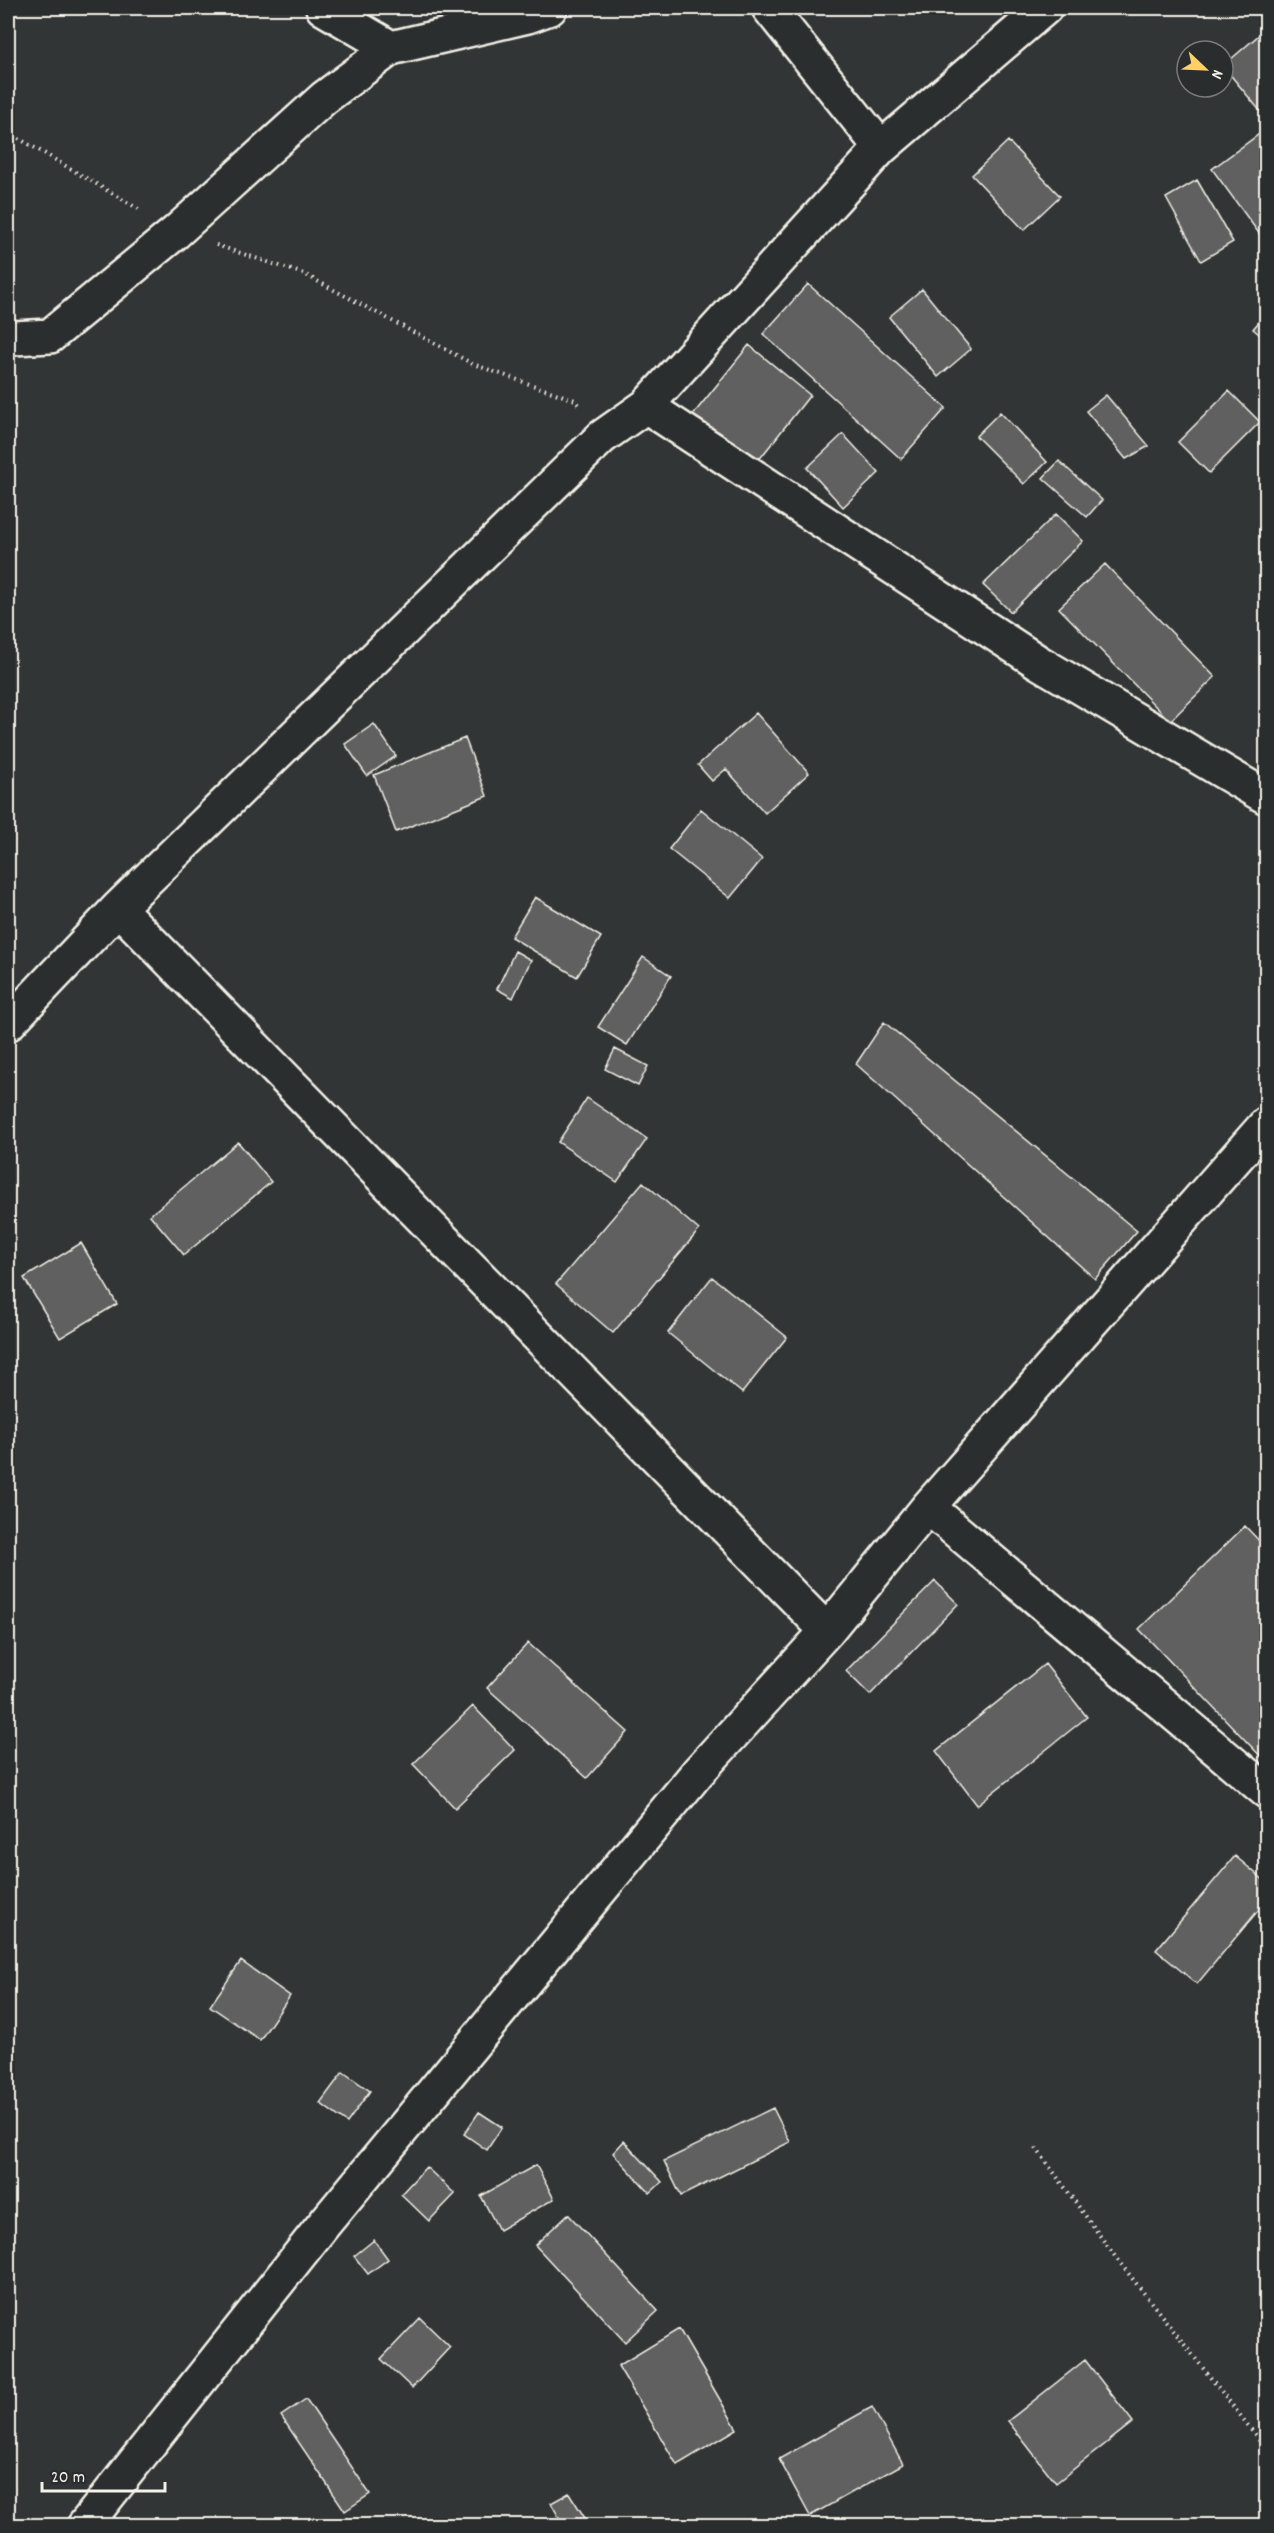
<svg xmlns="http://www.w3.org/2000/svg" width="1274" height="2533" viewBox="0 0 1274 2533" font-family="Dekko,sans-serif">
<rect width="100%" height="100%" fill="#323535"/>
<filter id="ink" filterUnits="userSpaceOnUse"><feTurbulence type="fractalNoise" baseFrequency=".0167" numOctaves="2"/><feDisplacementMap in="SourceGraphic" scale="12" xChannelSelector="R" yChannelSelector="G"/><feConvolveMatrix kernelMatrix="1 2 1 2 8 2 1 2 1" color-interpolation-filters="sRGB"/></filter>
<g filter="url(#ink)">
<path fill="#5f605f" stroke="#f4f1e8" stroke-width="1.5" d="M1266,29V107L1261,112L1223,66Z
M1266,129V243L1212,169Z
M1008,141L1060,196L1024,230L972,175Z
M1197,180L1233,242L1201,261L1166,198Z
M808,284L946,408L901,459L763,334Z
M922,289L971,349L938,377L889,317Z
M1266,313V340L1253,329Z
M749,345L810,395L754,466L692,416Z
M1229,391L1260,422L1209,473L1178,442Z
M1106,395L1149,446L1126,459L1086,411Z
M1000,412L1047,462L1024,484L976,436Z
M843,434L879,473L843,507L807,468Z
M1059,461L1102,500L1087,517L1043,478Z
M1056,514L1083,541L1011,612L983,585Z
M1105,564L1215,677L1170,721L1059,608Z
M756,713L809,773L765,813L726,769L712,781L698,765Z
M374,724L396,756L367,776L345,744Z
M465,738L487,796L396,832L374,775Z
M701,809L762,859L730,898L669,849Z
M535,897L601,937L577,977L511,937Z
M515,951L531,960L513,998L497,989Z
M643,957L671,976L627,1045L598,1027Z
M884,1022L1137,1231L1095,1279L856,1064Z
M615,1049L648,1066L638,1086L605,1069Z
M587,1098L647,1139L617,1182L558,1142Z
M238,1142L271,1182L184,1255L150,1215Z
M643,1182L699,1230L613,1333L556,1284Z
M81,1243L117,1304L60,1338L24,1278Z
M712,1277L787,1337L742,1393L668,1333Z
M1245,1526L1266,1548V1762L1139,1629Z
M935,1581L958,1604L870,1695L846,1671Z
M528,1643L628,1732L587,1778L487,1688Z
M1045,1664L1087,1717L977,1805L936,1751Z
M473,1706L515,1750L455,1808L413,1764Z
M1235,1856L1266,1882V1901L1197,1984L1156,1950Z
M241,1961L290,1996L260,2040L210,2006Z
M343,2072L370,2091L347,2123L320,2103Z
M773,2108L790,2142L681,2196L664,2161Z
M479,2112L502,2127L487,2150L464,2134Z
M624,2141L662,2182L650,2193L613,2153Z
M536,2165L554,2199L499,2230L481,2196Z
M426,2167L455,2194L429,2221L401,2194Z
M568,2214L658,2311L625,2342L535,2245Z
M374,2240L388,2259L368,2274L354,2256Z
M420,2318L450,2347L412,2388L381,2359Z
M679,2329L737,2429L677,2465L618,2366Z
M1085,2360L1133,2422L1056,2483L1008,2421Z
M306,2399L370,2494L345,2511L281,2416Z
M872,2407L903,2464L810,2516L779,2459Z
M569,2493L585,2518L573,2526H564L551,2503Z"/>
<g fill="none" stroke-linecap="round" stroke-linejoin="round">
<g stroke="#f4f1e8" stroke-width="38">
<path id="street" d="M323,8L391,48
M769,8L881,148
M8,336L13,338L50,336L176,232L324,98L391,48L528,16L550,8
M646,406L1038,662L1266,797
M118,908L827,1631
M8,1024L118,908L602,437L646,406L881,148L1045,8
M928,1507L1266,1791
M84,2526L324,2224L698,1772L827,1631L928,1507L1266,1124"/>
</g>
<path stroke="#f4f1e8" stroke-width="4" stroke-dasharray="1.5 4.5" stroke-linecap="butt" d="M8,132L142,211
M216,245L304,274L473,364L575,400L580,407
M1036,2148L1117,2259L1266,2448"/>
<use href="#street" stroke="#2a2d2e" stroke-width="33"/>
</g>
</g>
<rect width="1274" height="2533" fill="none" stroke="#2a2d2e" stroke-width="30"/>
<rect x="15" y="15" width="1244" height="2503" fill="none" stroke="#f4f1e8" stroke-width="2" filter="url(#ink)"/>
<g transform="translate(1205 69) rotate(113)"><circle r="28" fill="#2a2d2e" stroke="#7b7b78" stroke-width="1.5"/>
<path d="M0-4.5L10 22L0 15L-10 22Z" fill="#ffd166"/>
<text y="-9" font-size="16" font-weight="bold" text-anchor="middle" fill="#f4f1e8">N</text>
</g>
<path d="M42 2482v9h123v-9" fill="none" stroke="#f4f1e8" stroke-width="3"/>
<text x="51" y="2482" font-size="18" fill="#f4f1e8" stroke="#2a2d2e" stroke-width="4.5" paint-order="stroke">20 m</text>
</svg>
